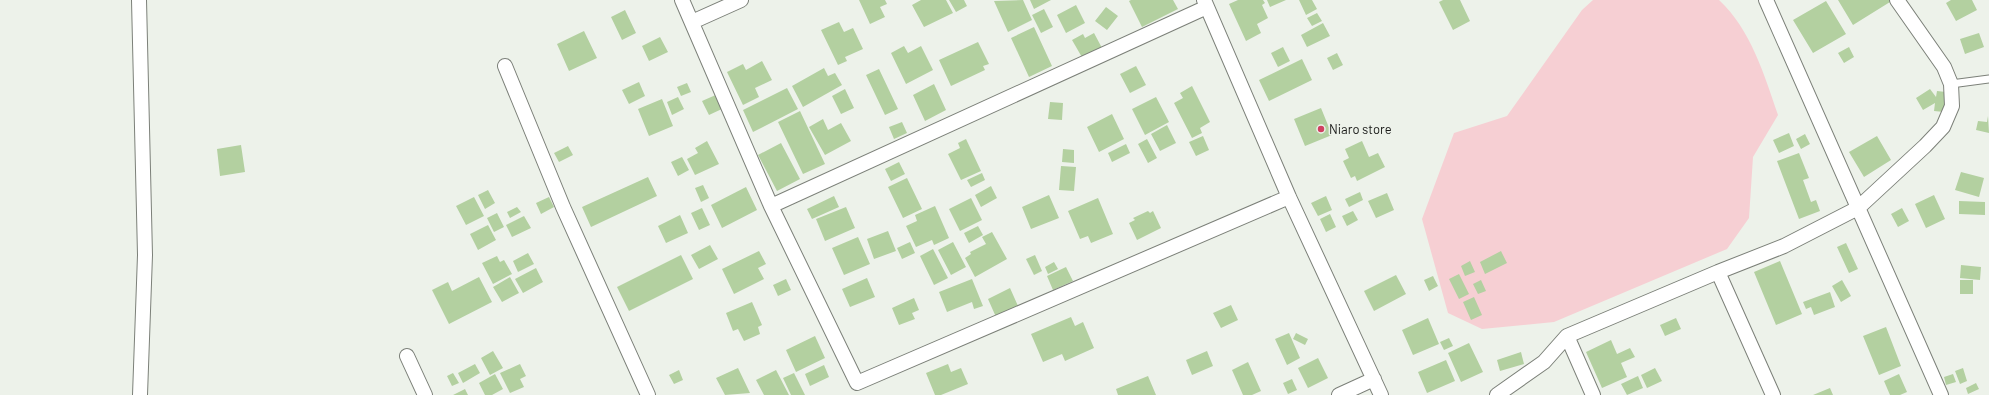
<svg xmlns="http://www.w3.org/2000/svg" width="1989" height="395" viewBox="0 0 1989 395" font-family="Barlow,sans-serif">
<rect width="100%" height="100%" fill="#edf2ea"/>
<path fill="#f6cfd3" d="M1593,0H1719C1751,30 1764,74 1778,115L1753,157L1749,218L1727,249L1554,322L1482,329L1448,313L1422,219L1454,133L1507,116L1582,10Z"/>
<path fill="#b3d0a0" d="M859,0H885L887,4L880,7L885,17L870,24Z
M921,0H946L953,13L924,27L912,5Z
M949,0H964L967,6L956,12Z
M1023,0L1032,20L1008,32L994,1Z
M1030,0H1051L1034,9Z
M1131,0H1173L1178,9L1142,27L1129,1Z
M1238,0H1263L1265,3L1262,5L1268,18L1257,24L1261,33L1246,41L1229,4Z
M1267,0H1286L1270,7Z
M1299,0H1312L1317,9L1306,15Z
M1443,0H1460L1470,21L1453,30L1439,2Z
M1838,0H1889L1890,2L1853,25Z
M1951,0H1972L1977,10L1956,21L1946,3Z
M1826,1L1846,34L1813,53L1793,20Z
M1076,5L1085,23L1066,33L1057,15Z
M1106,7L1118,16L1107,30L1095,21Z
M1044,9L1053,27L1041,33L1032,15Z
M625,10L636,33L622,40L611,17Z
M1317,13L1322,21L1312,26L1307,18Z
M839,22L844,32L853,28L863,49L845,57L847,61L838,65L821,30Z
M1323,23L1330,36L1307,47L1301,35Z
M1034,27L1052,66L1029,77L1011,38Z
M584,31L597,58L569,71L557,44Z
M1094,33L1102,48L1083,59L1072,40L1083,34L1085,38Z
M1979,33L1984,47L1965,54L1960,39Z
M660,37L668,52L649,61L642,46Z
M978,42L989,64L983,66L985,70L951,86L939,60Z
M904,46L908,53L921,46L933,70L906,84L891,53Z
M1283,47L1290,61L1278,67L1271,53Z
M1849,47L1854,57L1844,63L1838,53Z
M1337,53L1343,65L1333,70L1327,58Z
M1302,59L1312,80L1269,101L1259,80Z
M762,61L772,80L755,88L759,97L743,105L727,72L743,64L746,70Z
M1136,66L1146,85L1130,93L1120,74Z
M824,68L828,76L835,73L842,85L803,107L792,86Z
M879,69L898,109L885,115L866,75Z
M639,82L645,96L629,104L622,90Z
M687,83L691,92L681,96L677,87Z
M934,84L946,110L925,121L913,95Z
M1192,86L1210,122L1200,128L1202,133L1192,138L1174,103L1183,98L1180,93Z
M787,88L798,109L753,132L743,110Z
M845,89L854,108L841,114L832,96Z
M1930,89L1936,97L1937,91L1946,92L1944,112L1934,111L1935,103L1923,110L1916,98Z
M718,94L724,108L709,115L702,101Z
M678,97L684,109L672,115L667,102Z
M1156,97L1169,122L1145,135L1132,109Z
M662,99L673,126L649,136L638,109Z
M1050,102L1063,103L1062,120L1048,119Z
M1321,108L1332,135L1305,146L1294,119Z
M800,111L825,164L803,174L778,122Z
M1112,114L1124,139L1099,152L1087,127Z
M1988,116L1989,133L1976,130L1978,121L1987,122Z
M823,119L828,130L841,123L851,141L825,155L809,127Z
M902,122L907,133L894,139L889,127Z
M1167,125L1176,143L1160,151L1151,134Z
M1789,133L1794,146L1779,153L1773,140Z
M1805,134L1810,144L1801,149L1796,139Z
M1203,136L1209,150L1196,156L1189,142Z
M1877,136L1891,160L1864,177L1849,152Z
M966,139L981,171L961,180L948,154L960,148L958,143Z
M1147,139L1157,158L1148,163L1138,144Z
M707,141L719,164L695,175L687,159L698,153L695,148Z
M1362,141L1369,157L1378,153L1385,167L1357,181L1355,176L1351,178L1343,161L1349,158L1345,149Z
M781,143L800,179L777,191L758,155Z
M1126,144L1130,153L1112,162L1108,153Z
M241,145L245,172L220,176L217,149Z
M568,146L573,155L559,162L554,153Z
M1063,149L1074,150V163L1062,162Z
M1799,153L1809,178L1803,180L1811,202L1816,200L1820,211L1799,219L1777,161Z
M682,157L689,170L678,176L671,162Z
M899,162L905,174L891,181L885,169Z
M1061,166L1076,167L1074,191L1059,190Z
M1961,172L1984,178L1979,197L1955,190Z
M982,173L985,180L971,187L967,180Z
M648,177L657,196L591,227L582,207Z
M907,178L922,209L903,218L888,187Z
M703,185L709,198L701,202L695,188Z
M991,186L997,198L981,207L975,195Z
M746,187L757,210L722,228L711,205Z
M488,190L495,203L485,209L478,195Z
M1360,192L1363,200L1349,207L1345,199Z
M1387,193L1394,210L1376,218L1368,201Z
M1049,195L1059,218L1031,229L1022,207Z
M1934,195L1945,219L1926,228L1915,204Z
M834,196L839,207L812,219L807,209Z
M1326,196L1332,210L1318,216L1311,203Z
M474,197L484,216L466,225L456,206Z
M549,197L554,207L541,214L536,203Z
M971,198L982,220L960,231L949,209Z
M1098,198L1113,234L1091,243L1088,236L1080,239L1068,211Z
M1959,201L1985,202V215L1959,214Z
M935,206L949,238L934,245L932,240L916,247L906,226L917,221L915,215Z
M517,207L521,212L510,218L507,212Z
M846,207L855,228L825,241L816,219Z
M702,208L710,225L699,230L691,213Z
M1902,208L1909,221L1898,227L1891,214Z
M1148,211L1150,213L1153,211L1161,228L1137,240L1129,223L1135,220L1133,218Z
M1353,211L1358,220L1347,226L1342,216Z
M497,213L504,227L494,232L487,218Z
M1330,214L1336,227L1326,232L1320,219Z
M680,215L688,233L666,243L658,226Z
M524,216L531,228L512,237L506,225Z
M488,225L496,240L478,250L470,234Z
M978,226L983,235L969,243L964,233Z
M888,231L896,251L874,259L867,239Z
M992,232L1007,259L975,277L965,258L971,254L970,252L986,244L982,237Z
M858,237L870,264L844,275L832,248Z
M910,242L915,253L902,259L897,248Z
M953,242L966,267L951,275L938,250Z
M1846,243L1858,269L1849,273L1837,247Z
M710,245L718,259L699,269L691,255Z
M933,249L948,278L934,285L920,256Z
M759,251L766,264L758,268L764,279L734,294L722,269Z
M1501,251L1507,263L1485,274L1480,262Z
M528,253L534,264L518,272L513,261Z
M681,255L693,279L629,311L617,287Z
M1035,255L1042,271L1034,275L1026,259Z
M497,256L500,262L504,260L512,274L493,284L482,263Z
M1470,261L1475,272L1465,276L1461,266Z
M1780,261L1802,314L1776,325L1754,272Z
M1054,262L1058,269L1048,274L1045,267Z
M1961,265L1981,267L1980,280L1960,278Z
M1066,267L1073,281L1053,290L1047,276Z
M536,268L543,282L523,293L515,279Z
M1459,274L1469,294L1459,299L1449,279Z
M1396,275L1406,294L1374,311L1364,291Z
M1433,276L1438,286L1429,291L1424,280Z
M479,277L492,302L449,324L432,290L448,282L452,291Z
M510,277L519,293L502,302L493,287Z
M867,278L875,297L850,307L842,289Z
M786,279L791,290L778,296L773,285Z
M972,279L983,306L974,309L972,302L947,312L939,292Z
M1481,280L1486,291L1478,294L1473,284Z
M1842,280L1851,296L1841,302L1832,286Z
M1960,280H1973V294H1960Z
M1010,288L1018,306L996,317L988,299Z
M1830,292L1835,307L1814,315L1811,307L1806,309L1803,302Z
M1474,297L1482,315L1471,320L1463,302Z
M914,298L919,310L912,313L915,319L899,325L892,308Z
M752,302L762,325L758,327L760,334L744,341L738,329L733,331L726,313Z
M1231,305L1238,320L1221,328L1213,313Z
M1071,317L1075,326L1083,322L1094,348L1065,361L1062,354L1043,362L1031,334Z
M1428,318L1439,344L1413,355L1402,330Z
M1676,318L1681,329L1665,336L1660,325Z
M1886,327L1901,366L1879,375L1863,336Z
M1289,333L1300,358L1287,365L1275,339Z
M1296,333L1308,339L1305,345L1293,339Z
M815,336L825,358L796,372L786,350Z
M1449,338L1453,346L1444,350L1440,342Z
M1611,340L1617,354L1630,348L1635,357L1621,363L1627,377L1602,388L1586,352Z
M1469,343L1483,372L1461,382L1448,353Z
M493,351L503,368L490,375L481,358Z
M1207,351L1213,366L1192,375L1186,360Z
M1521,352L1524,364L1500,371L1497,360Z
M1318,358L1328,378L1308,388L1298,368Z
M1446,360L1455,381L1427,393L1418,372Z
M1248,362L1261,391L1252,395H1243L1232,370Z
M475,364L480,373L463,383L458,373Z
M520,364L526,376L520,379L524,387L510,393L500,373Z
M948,364L951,372L961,368L968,384L941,395H935L926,373Z
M824,365L829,377L810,386L805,374Z
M738,368L750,393L725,395L716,378Z
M1655,368L1662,381L1647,388L1641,375Z
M1963,368L1967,381L1960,384L1955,371Z
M679,370L683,380L674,384L669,375Z
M776,370L789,395H764L756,380Z
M453,373L459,383L452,386L447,376Z
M794,373L805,395H791L783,378Z
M495,374L503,389L492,395H485L479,383Z
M1899,374L1907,392L1900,395H1890L1884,381Z
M1953,374L1956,382L1946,385L1944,377Z
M1148,376L1156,395H1118L1116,389Z
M1638,376L1643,388L1627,395L1621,384Z
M1292,379L1297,390L1288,394L1283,383Z
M1976,383L1979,389L1968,394L1966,388Z
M1830,388L1833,395H1813Z
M465,389L468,395H453Z"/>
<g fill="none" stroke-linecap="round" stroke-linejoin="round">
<g stroke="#7c8079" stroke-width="9">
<path id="service" d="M1951,84L1989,79"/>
</g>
<g stroke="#7c8079" stroke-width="16">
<path id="minor" d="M139,0L145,255L140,395
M682,0L771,206L857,383L1289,197
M1204,0L1289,197L1381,395
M1766,0L1941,395
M692,22L741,0
M505,66L563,207L648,395
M771,206L1207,7
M1718,272L1773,395
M407,356L425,395
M1339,395L1374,379
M1497,395L1544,362L1567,336
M1593,395L1567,336L1718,272L1784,246L1858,208L1925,146L1943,127L1952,106L1951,84L1944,67L1897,0"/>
</g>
<use href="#service" stroke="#fff" stroke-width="7"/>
<use href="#minor" stroke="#fff" stroke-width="14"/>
</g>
<circle fill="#d04061" stroke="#edf2ea" stroke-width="1.5" cx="1321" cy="129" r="4"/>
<g text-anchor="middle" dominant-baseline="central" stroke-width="3" stroke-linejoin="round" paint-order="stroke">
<g font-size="13" fill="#191a18" stroke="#edf2ea" text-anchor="start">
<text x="1329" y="129">Niaro store</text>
</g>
</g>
</svg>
